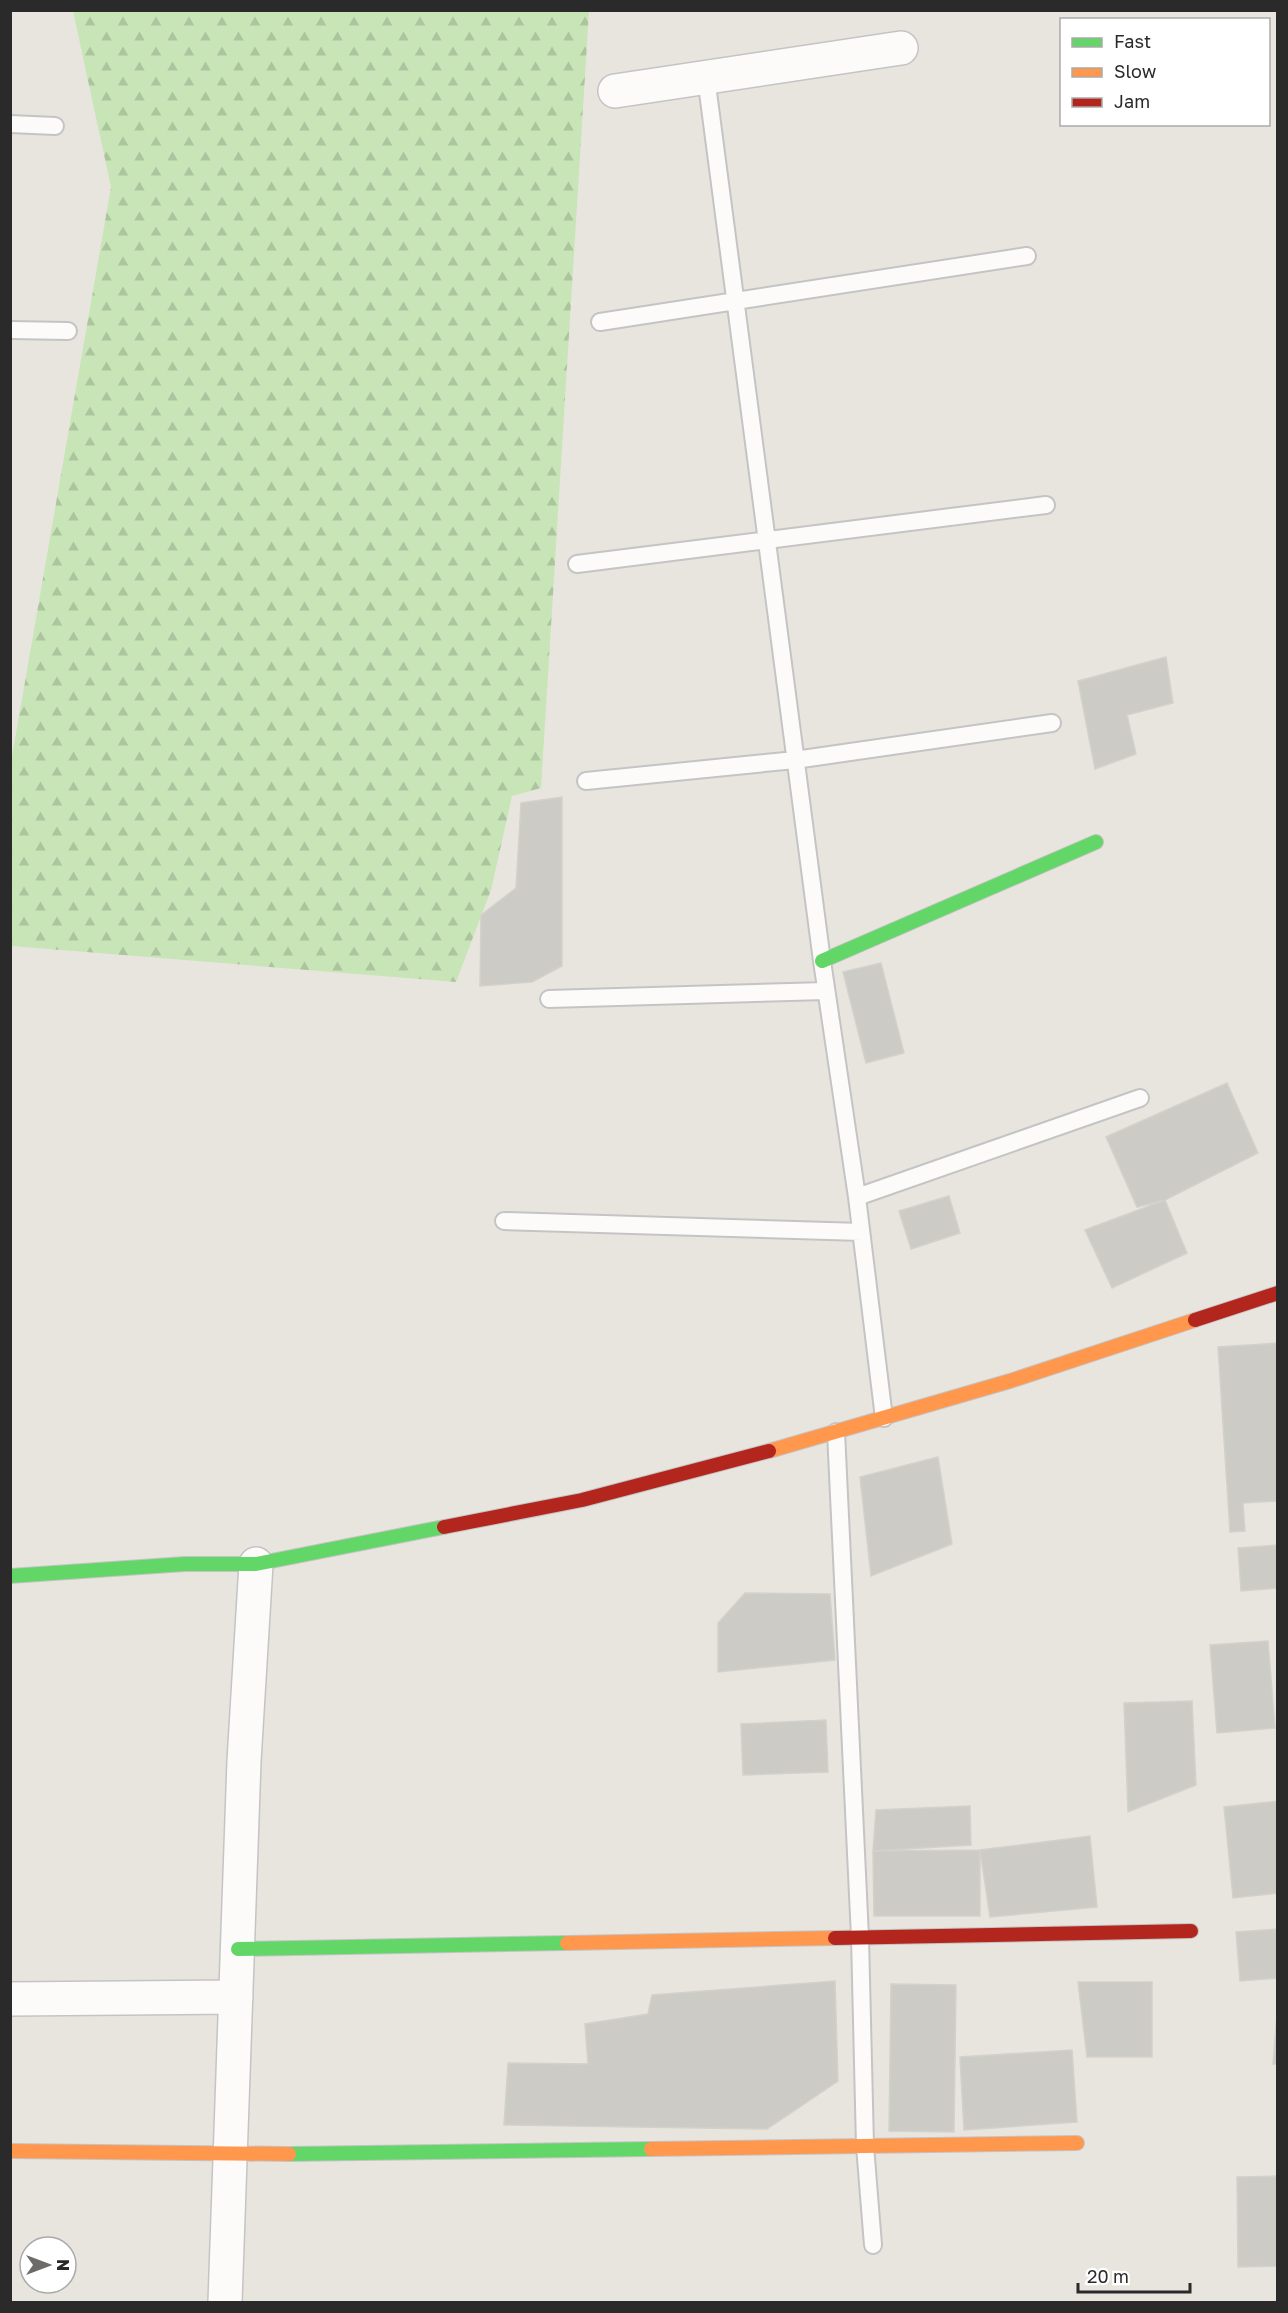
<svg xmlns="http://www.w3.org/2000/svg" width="1288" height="2313" viewBox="0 0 1288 2313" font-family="'Golos Text',sans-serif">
<defs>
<pattern id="forest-firs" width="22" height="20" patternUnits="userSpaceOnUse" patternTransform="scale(1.5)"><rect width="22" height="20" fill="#c8e5b7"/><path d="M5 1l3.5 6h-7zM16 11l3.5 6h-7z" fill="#acc59e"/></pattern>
</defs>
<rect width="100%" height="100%" fill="#e8e5df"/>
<path fill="url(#forest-firs)" d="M73,11H589L541,788L512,796L491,890L456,982L11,946V762L111,187Z"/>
<path fill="#cdcbc6" stroke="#d3d1cb" stroke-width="1.5" d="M1166,657L1173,703L1127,715L1136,754L1095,769L1078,681Z
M562,797V966L532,982L480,986L481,915L516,888L521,803Z
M881,963L904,1053L866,1063L843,972Z
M1227,1083L1258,1153L1165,1200L1137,1207L1106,1137Z
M949,1196L960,1233L911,1249L899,1211Z
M1165,1200L1187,1253L1112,1288L1085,1230Z
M1278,1343V1501L1243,1503L1245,1531L1230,1532L1218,1347Z
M938,1457L952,1544L871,1576L860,1477Z
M1278,1545V1588L1241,1591L1238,1548Z
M745,1593L830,1594L835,1660L718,1672V1623Z
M1268,1641L1275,1728L1217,1733L1210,1645Z
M1192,1701L1196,1785L1128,1812L1124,1703Z
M826,1720L828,1772L743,1775L741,1724Z
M1278,1801V1893L1233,1898L1224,1807Z
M970,1806L971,1845L873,1851L876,1810Z
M1090,1836L1097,1907L990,1917L980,1850Z
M980,1850V1916H874L873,1851Z
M1278,1929V1978L1240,1981L1236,1932Z
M835,1981L838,2081L767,2129L504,2125L508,2063L588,2064L585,2024L648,2014L652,1995Z
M1078,1982H1152V2057H1087Z
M891,1984L956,1985L954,2132L889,2131Z
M1277,2016H1278V2064H1273Z
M1072,2050L1077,2122L964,2130L960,2057Z
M1278,2176V2266L1238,2267L1237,2177Z"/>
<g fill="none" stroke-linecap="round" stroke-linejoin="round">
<g stroke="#c5c4c5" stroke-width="20">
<path id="lane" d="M706,77L822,961L857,1197L884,1418
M10,124L55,126
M600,322L1027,256
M10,330L68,331
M577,564L1046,505
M586,781L795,760L1052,723
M549,999L826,991
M857,1197L1140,1098
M504,1221L861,1232
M836,1432L860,1937L865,2146L873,2245"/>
</g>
<g stroke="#c5c4c5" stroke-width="36">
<path id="street" d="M615,91L901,48
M10,1999L236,1997
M225,2302L244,1761L256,1564"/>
</g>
<g stroke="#c5c4c5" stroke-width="16">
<path id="fast" d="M822,961L1096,842
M10,1576L185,1564H256L444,1527
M238,1949L567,1943
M289,2154L651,2149"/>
</g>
<g stroke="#c5c4c5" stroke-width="16">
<path id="slow" d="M769,1451L1010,1381L1195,1320
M567,1943L835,1938
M651,2149L1077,2143
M10,2151L289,2154"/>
</g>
<g stroke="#c5c4c5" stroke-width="16">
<path id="jam" d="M1195,1320L1278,1293
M444,1527L582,1500L769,1451
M835,1938L1191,1931"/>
</g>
<use href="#lane" stroke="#fcfbfa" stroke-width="16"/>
<use href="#street" stroke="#fcfbfa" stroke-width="33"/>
<use href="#fast" stroke="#63d668" stroke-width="14"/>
<use href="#slow" stroke="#ff974d" stroke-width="14"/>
<use href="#jam" stroke="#b3261e" stroke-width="14"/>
</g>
<rect width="1288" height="2313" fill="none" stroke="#2a2a2a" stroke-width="24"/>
<rect x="1060" y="18" width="210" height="108" fill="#ffffff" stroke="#aaaaaa" stroke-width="1.5"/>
<rect x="1072" y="38" width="30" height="9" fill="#63d668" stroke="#aaaaaa" stroke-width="1.5"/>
<text x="1114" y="48" font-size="18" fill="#2a2a2a">Fast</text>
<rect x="1072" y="68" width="30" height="9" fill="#ff974d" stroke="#aaaaaa" stroke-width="1.5"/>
<text x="1114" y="78" font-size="18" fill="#2a2a2a">Slow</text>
<rect x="1072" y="98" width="30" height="9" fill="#b3261e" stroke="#aaaaaa" stroke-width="1.5"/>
<text x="1114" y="108" font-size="18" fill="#2a2a2a">Jam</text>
<g transform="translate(48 2265) rotate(90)"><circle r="28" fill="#ffffff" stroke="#aaaaaa" stroke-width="1.5"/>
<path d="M0-4.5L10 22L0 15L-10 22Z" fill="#6c6b69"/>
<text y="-9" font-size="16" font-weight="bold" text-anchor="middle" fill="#2a2a2a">N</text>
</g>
<path d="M1078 2283v9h112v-9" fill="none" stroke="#2a2a2a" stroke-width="3"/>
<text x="1087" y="2283" font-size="18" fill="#2a2a2a" stroke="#ffffff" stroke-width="4.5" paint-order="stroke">20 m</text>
</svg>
